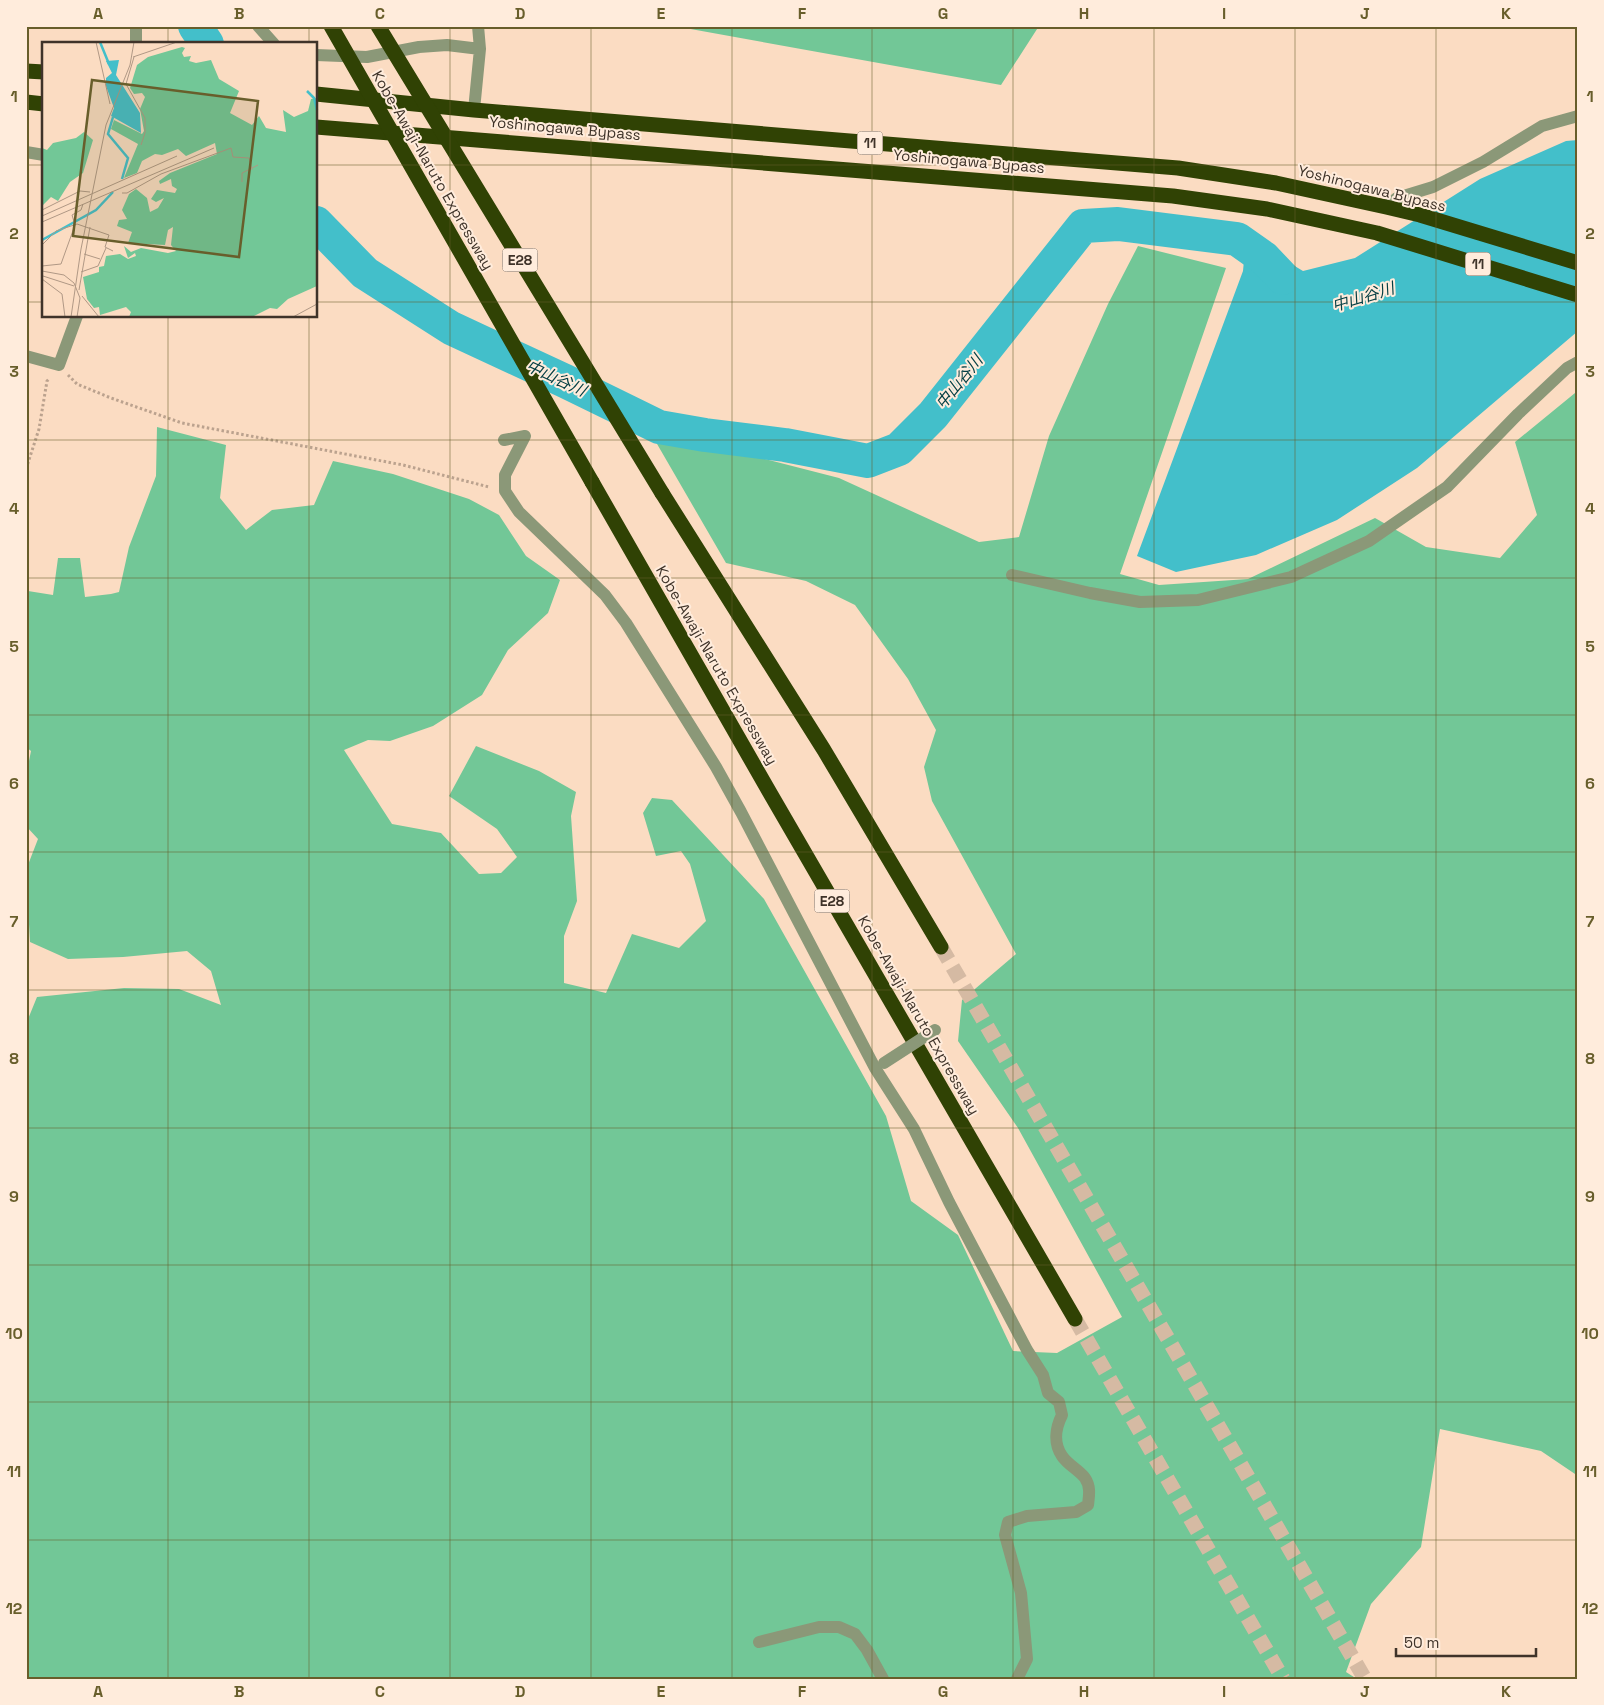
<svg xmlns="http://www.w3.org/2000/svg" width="1604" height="1705" viewBox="0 0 1604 1705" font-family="'Space Grotesk','Noto Sans JP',sans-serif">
<rect width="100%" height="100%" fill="#fbdcc2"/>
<path fill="#72c797" d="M674,26H1039L1001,85Z
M1138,246L1226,268L1120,574L1159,585L1248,579L1375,518L1426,547L1500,558L1537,515L1515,442L1575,393H1578V1476L1541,1451L1440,1429L1421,1547L1371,1604L1346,1672L1357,1679H26V1024L37,997L124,988L179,989L221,1005L211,971L187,951L123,957L68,959L30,942L26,870L38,839L26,826V767L28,766L31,751L26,747V587L28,591L53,595L58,558H80L85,597L111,594L119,592L129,547L156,476L157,427L226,445L220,498L246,530L272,510L314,505L333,461L393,474L469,499L499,515L526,556L560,580L548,613L508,650L482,695L433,726L390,741L368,740L344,750L392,824L441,833L479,874L501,873L517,857L497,829L449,796L476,746L539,771L576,792L571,816L577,901L564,936V983L606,993L632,934L679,948L706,921L690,864L681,851L656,856L643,813L652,798L672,800L764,899L886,1116L911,1201L958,1235L1013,1351L1057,1353L1122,1317L1018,1128L958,1041L962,1000L1016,954L932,801L924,767L936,730L908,679L855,605L806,581L726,563L653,437L680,445L745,454L839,478L979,542L1019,537L1049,436L1108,304Z"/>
<path fill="#43bfca" d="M1578,140V331L1417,468L1337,520L1256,555L1176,572L1137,556L1243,271L1245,250L1262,237L1268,250L1303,271L1355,258L1480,179L1566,141Z"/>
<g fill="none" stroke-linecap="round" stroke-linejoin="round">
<path stroke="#43bfca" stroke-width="34" d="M195,26L207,44
M316,223L365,273L451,328L565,381L659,427L705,435L785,445L868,461L899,449L933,415L1083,226L1118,224L1237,239L1264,258L1283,278"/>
<path stroke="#d5baa3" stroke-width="15" stroke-dasharray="15 8" stroke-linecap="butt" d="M941,947L1365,1679
M1075,1319L1283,1679"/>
<path stroke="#bba28e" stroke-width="3" stroke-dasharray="2.5 2.5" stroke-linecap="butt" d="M68,375L77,384L111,398L182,423L403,465L489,487
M26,469L39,429L47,381L50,378"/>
<path stroke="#8b9878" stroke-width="12" d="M136,26V44
M258,26L274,44
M316,55L367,57L419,47L447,45L480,49
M474,110L480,49L478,26
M26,152L44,155
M1386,207L1397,198L1433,187L1483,162L1542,126L1578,116
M26,356L59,365L77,316
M504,440L525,436L505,475V491L519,512L605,595L626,623L716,767L741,812L875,1068L914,1129L949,1202L1027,1350L1043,1375L1048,1393L1059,1402L1062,1415C1056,1427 1053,1443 1062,1456C1068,1465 1079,1470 1085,1478C1091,1487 1089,1496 1088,1505L1076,1512L1027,1516L1008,1522L1005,1535L1021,1593L1027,1659L1017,1679
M1012,575L1090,593L1140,602L1198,600L1291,577L1369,541L1447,487L1518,414L1567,368L1578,362
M759,1642L819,1627H839L855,1634L867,1650L883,1679"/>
<path stroke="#304204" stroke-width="15" d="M26,71L44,72
M316,94L474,110L1178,168L1276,183L1386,207L1420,215L1578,263
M26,102L44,104
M316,127L1173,196L1267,209L1377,233L1578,295
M592,482L770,793L1075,1319
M662,493L824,750L941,947"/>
<path stroke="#8b9878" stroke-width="12" d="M884,1063L935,1030"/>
<path stroke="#304204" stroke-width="15" d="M331,26L592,482
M378,26L662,493"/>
</g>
<path fill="none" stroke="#685e2b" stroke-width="1" stroke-opacity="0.55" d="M168,26V44M309,26V44M450,26V1679M591,26V1679M732,26V1679M872,26V1679M1013,26V1679M1154,26V1679M1295,26V1679M1436,26V1679M26,165H44M316,165H1578M26,302H44M316,302H1578M168,316V1679M309,316V1679M26,440H1578M26,578H1578M26,715H1578M26,852H1578M26,990H1578M26,1128H1578M26,1265H1578M26,1402H1578M26,1540H1578"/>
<g text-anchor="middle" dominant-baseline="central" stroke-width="4" stroke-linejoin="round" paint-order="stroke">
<g fill="#ffecdc" stroke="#796a5f" stroke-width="1">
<rect x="857.5" y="131.5" width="25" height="23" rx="4"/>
<rect x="502.5" y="248.5" width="35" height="23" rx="4"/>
<rect x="1465.5" y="252.5" width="25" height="23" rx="4"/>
<rect x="814.5" y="889.5" width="35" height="23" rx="4"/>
</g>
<g font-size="14" font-weight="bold" fill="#3f3329">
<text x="870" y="143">11</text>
<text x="520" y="260">E28</text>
<text x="1478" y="264">11</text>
<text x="832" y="901">E28</text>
</g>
<g font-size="15" fill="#3f3329" stroke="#ffecdc">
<text transform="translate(565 128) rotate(5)">Yoshinogawa Bypass</text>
<text transform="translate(969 161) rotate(5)">Yoshinogawa Bypass</text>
<text transform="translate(433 170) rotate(60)">Kobe-Awaji-Naruto Expressway</text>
<text transform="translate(1372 188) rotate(14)">Yoshinogawa Bypass</text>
<text transform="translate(717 665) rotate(60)">Kobe-Awaji-Naruto Expressway</text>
<text transform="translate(919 1015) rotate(60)">Kobe-Awaji-Naruto Expressway</text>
</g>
<g font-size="16" font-style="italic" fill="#033e43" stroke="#ffecdc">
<text transform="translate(1363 297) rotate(-17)">中山谷川</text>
<text transform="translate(556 378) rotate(25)">中山谷川</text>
<text transform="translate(959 382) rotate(-51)">中山谷川</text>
</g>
</g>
<g transform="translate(42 42)">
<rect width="275" height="275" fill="#fbdcc2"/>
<path d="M140,5L143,6L140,11L142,15L149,14L147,19L154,21L169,18L177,37L197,49L188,71L210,83L217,74L224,86L244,90L241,68L252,75L266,69L269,57L275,56V244L246,257L235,267L228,266L210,275H87L89,270L84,265L58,273L57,265L52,266L45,257L41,235L57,230V225L62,224L64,214L78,212L86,217L94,214L93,211L86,216L82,204L89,210L99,206L126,211L134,209L129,203L131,185L126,188L123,203L86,201L90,190L75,184L77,178L85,177L80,168L87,152L94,147L105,156L108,170L116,166L122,156L114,160L109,157L115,148L133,151L135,147L130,144L129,137L118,142L117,139L128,131L175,112L173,101L144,114L136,107L120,113L113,112L100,119L95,131L82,136L96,102L69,87L72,78L100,92L102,89L98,67L103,55L100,51L92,52L88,46L95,23L106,15ZM42,90L51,98L41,131L28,140L16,159L9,155L0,164V106L5,108L11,101L34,96Z" fill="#72c797"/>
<path d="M77,18L74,33L98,71L99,91L69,74L72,66L64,44V36L70,31L64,19Z" fill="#43bfca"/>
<path fill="none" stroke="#43bfca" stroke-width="2.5" d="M58,0L67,22M265,49L272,56L275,68M71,75L66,92L86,116L80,137M0,198L54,168L71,150"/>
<path fill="none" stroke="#b09885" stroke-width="1" d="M54,0L68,62M91,15L135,0M92,15L84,42L103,76V91L99,103M200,140V131L216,123M80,151H85L119,132L189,106L191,115L207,116L210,128M0,168L38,149L48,150M0,174L135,114M0,180L172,106M0,203L14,189L35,182L67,193L63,205L71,209M42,212L58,217M0,224L19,222L33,183L30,173L39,168L41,162M0,229L22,233L32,241L38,256L35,275M39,230L56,224L64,206M1,234L32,244M0,237L20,252L23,275M37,248L48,185M40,254L57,275M29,275L39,207L64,83L88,23L92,0M251,275L275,262"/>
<path fill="#685e2b" fill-opacity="0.15" stroke="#685e2b" stroke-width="2.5" d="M50,38L216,59L197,215L31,194Z"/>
<rect width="275" height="275" fill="none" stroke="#3f3329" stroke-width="2.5"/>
</g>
<rect width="1604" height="1705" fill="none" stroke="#ffecdc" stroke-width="55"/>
<path d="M1396 1648v8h140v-8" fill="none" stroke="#3f3329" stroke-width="2.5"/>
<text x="1404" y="1648" font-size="15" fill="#3f3329" stroke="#ffecdc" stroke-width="4" paint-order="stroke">50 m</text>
<rect x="28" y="28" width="1548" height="1650" fill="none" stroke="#685e2b" stroke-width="2"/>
<g font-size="16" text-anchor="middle" font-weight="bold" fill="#685e2b">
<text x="98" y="19">A</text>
<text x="239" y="19">B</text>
<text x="380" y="19">C</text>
<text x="520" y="19">D</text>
<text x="661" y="19">E</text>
<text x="802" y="19">F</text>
<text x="943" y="19">G</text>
<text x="1084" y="19">H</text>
<text x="1224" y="19">I</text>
<text x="1365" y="19">J</text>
<text x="1506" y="19">K</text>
<text x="14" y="102">1</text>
<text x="1590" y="102">1</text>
<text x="14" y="239">2</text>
<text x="1590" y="239">2</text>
<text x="14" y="377">3</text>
<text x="1590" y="377">3</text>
<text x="14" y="514">4</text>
<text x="1590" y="514">4</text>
<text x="14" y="652">5</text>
<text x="1590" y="652">5</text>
<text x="14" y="789">6</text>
<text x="1590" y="789">6</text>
<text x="14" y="927">7</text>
<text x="1590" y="927">7</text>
<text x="14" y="1064">8</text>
<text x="1590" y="1064">8</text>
<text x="14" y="1202">9</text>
<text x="1590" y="1202">9</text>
<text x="14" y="1339">10</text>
<text x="1590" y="1339">10</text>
<text x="14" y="1477">11</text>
<text x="1590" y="1477">11</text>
<text x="14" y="1614">12</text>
<text x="1590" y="1614">12</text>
<text x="98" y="1697">A</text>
<text x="239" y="1697">B</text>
<text x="380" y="1697">C</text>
<text x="520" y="1697">D</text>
<text x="661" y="1697">E</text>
<text x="802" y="1697">F</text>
<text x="943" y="1697">G</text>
<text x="1084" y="1697">H</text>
<text x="1224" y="1697">I</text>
<text x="1365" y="1697">J</text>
<text x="1506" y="1697">K</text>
</g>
</svg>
